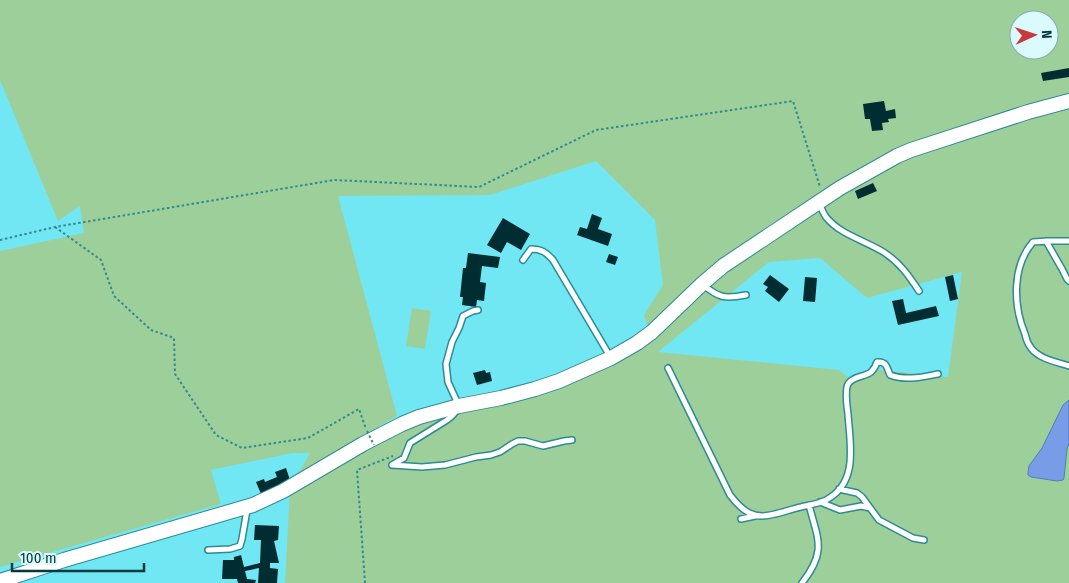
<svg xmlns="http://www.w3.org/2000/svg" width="1069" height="583" viewBox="0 0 1069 583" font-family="'Fira Sans Condensed',sans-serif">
<rect width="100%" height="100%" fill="#71e7f3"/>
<path fill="#9dcf9b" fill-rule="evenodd" d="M0,0H1069V583H285L290,489L310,453H292L211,470L221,504L0,567V251L84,233L80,206L58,221L0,80ZM1019,20H1049V50H1019ZM596,161L655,220L663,285L644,315L650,333L518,394L402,424L359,449L357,439L397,416L338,196L490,195ZM820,258L867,298L962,272L948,377L872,369L851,380L839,370L658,352L769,262Z
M412,308L431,311L425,349L406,346Z"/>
<path fill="#789ce6" stroke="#547fb4" d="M1069,400V444L1067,449L1064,478L1063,480L1057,481L1031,477L1028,475V472L1029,466L1042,448L1063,405Z"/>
<path fill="#002d31" d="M1069,68V77L1043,81L1041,73Z
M884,101L886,111L895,109L896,118L888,119L889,122L882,123L883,130L872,131L870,119H865L863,104Z
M873,183L877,191L858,199L855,191Z
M592,214L602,218L598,229L612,234L608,246L577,235L580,227L587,229Z
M503,218L530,234L521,250L507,242L501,253L487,245Z
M468,253L500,257L498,268L482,266L480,282L486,283L484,301L477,300L476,307L462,305L463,297H460L463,268H466Z
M609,254L618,257L615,265L606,262Z
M770,275L789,289L779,302L765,291L768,287L763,284Z
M953,275L958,299L950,301L945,277Z
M805,277L817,278L815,302L803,301Z
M903,299L906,313L936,306L939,316L898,325L892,301Z
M485,370L486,373L490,372L492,381L477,385L473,373Z
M286,468L291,483L261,494L256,482L264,479L265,482L277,477L275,472Z
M255,525L279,526L278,540L274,541L279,563H270V568L278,569L277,583H258L259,568L245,571L247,579L256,580L255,583H238L237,579H222L223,560H234V557L241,555L244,567L260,563L261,540H254Z"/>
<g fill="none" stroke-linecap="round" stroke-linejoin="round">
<g stroke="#2d8b94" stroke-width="8">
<path id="lane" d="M819,203C821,207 823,213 826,217C840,235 867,241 885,253C901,264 909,276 919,291
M1046,241L1062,269L1067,279L1069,281
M1069,241H1048L1033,242C1012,266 1013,305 1025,334C1026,339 1028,344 1031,348C1039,359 1057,362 1069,366
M523,260L531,249C541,249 546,252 553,260L611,358
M702,284C719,298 724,299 746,295
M668,368L730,495C743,512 754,520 775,514C784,512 792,509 801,507C809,505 818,504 826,500C859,483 850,444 848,414C847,407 845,390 848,384C853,376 865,377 871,372C874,369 876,366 877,362C887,361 887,368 890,375C906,381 922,377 938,374
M392,465L404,458L410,443L447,420C453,416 456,412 459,406L448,382L446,364L452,342L459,328L463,316L473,311L478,310
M392,465L422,467L445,465L476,457L491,455L500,452L512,444L518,441H525L543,446L564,441L572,440
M839,489L857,493L862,497L879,520L913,538L924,540
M820,502L840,510L861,506L870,508
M741,519L755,516
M208,550L230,549L240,546L242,539L247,510
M802,583C827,551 818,540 809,505"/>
</g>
<g stroke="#2d8b94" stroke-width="16">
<path id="secondary" d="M0,581L64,560L253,505L283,491L363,444L402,424L419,417L459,406L501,398L535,389L559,381L611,358L637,343L652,332L702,284L723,266L840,188L897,156L911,150L1028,112L1069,101"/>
</g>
<path stroke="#348990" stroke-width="2" stroke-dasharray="2.5 2.5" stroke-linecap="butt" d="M55,227L101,260L114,296L151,330L174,338L175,374L216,435L242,448L308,438L359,409L366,429
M0,240L55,227L334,180L479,187L596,130L793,101L820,187
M365,583L357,470L393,456"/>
<use href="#lane" stroke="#fff" stroke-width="5"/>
<use href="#secondary" stroke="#fff" stroke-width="14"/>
<path stroke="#348990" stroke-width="2" stroke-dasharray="2.5 2.5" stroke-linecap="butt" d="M367,431L374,445"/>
</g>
<g transform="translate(1034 35) rotate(87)"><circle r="24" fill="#dbfafd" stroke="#84aeb1"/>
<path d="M0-4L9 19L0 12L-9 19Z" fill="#c8393b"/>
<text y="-8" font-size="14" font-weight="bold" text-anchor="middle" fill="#013b3f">N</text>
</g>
<path d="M12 563v8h132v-8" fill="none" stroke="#013b3f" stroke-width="2.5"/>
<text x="20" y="563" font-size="15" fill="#013b3f" stroke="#dbfafd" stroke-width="4" paint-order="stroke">100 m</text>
</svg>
